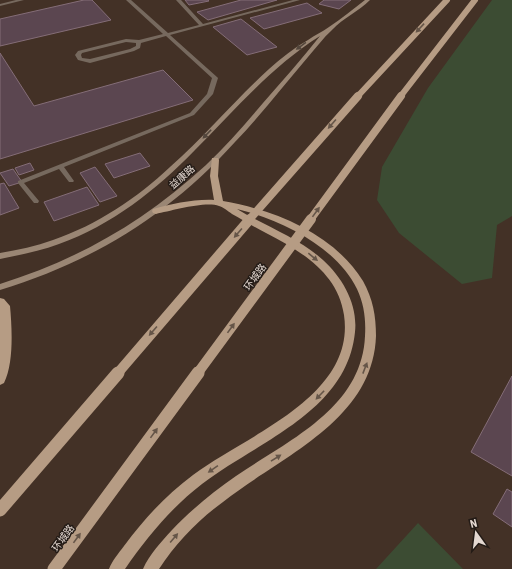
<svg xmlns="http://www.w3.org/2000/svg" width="512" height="569" viewBox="0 0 512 569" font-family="'Roboto Condensed','Noto Sans SC',sans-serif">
<rect width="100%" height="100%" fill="#433126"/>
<path fill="#3c4c33" d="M492,0H512V216L497,225L492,278L462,284L399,233L377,200L382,167L428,88Z
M418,523L463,569H376Z"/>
<path fill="#5b4650" stroke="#846d77" d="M84,0H92L111,20L0,46V19Z
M185,0H208L209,1L189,5Z
M241,0H277L208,20L197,12Z
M324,0H351L339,9L319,4Z
M307,3L322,13L264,29L250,18Z
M241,19L277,47L247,55L213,27Z
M0,53L34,106L163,70L193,100L0,159Z
M140,153L150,166L114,178L105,164Z
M30,163L34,170L19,175L15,168Z
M95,167L117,196L100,202L80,173Z
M13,169L22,182L9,186L0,173Z
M4,183L19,208L0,215V184Z
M87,187L99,205L54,221L44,202Z
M512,376V476L471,452Z
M507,489L512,492V527L493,514Z"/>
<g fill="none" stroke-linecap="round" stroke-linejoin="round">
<path fill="#76695e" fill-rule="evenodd" d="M126,0H131L168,33L199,25L176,0H181L203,24L293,0H300L170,35L217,77L218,78L213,94L194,115L64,167L74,181L73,182H69L59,169L24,183L39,201L38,203H34L18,183V181L190,113L207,94L212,78L166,36L141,43L140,48L134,51L90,63L78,60L75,55L78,51L126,39L139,40L163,34ZM126,42L136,43V46L130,49L90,59L82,58L81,55L82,53Z"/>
<path fill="#76695e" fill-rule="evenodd" d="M16,0H24L0,6V4Z"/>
<path fill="#9a8674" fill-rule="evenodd" d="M365,0H370C359,11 343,18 332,30C323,38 316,48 308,57C284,85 261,115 235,142C169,215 94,261 0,290V284C79,259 144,222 206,165C226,146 245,124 263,103C282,81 302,59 320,36C272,66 235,110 195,150C156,190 112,225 59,244C40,251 20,255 0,259V253C18,250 36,246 53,240C97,225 137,198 170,167C205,136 235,100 269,69C281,58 294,48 308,40C315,35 322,32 329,27C341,19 353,9 365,0Z"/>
<path fill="#b69c84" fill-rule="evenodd" d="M212,158H218L219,160L218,176L223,201C275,210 334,234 363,281C373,299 376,316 376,336C373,421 281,456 223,502C198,520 176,543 159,569H143C149,555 161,542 172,530C191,510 213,492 236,476C289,440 362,408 365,336C366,319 364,304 357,289C337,247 280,219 237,209C265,226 299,238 323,260C343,278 358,305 355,332C347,412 258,441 202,484C171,508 147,537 125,569H109C112,561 118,554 124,546C144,519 166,495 193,475C246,435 356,397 344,315C338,273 301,251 266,233C254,227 243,220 232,214C228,211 223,207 219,206C205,201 171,211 156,214L153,213L152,211L153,209C172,204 194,199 214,200L210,176Z
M0,298L4,299L10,306C12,328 14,363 4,383L0,385Z"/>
<path stroke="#b69c84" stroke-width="6" d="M357,97L447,0
M400,97L475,0"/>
<path stroke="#b69c84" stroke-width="8" d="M249,220L358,96
M310,220L401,96"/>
<path stroke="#b69c84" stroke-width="10" d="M117,374L250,219
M197,374L311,219"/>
<path stroke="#b69c84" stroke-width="13" d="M0,510L118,373
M54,569L198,373"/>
</g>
<defs><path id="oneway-solid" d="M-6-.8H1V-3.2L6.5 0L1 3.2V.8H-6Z"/></defs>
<g fill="#655548">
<use href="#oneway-solid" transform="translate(420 28) rotate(133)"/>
<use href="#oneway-solid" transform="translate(332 124) rotate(131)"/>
<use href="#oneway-solid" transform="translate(316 212) rotate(-54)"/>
<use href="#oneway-solid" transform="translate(238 233) rotate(131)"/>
<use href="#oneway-solid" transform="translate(313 257) rotate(39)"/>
<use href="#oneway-solid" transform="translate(231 328) rotate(-54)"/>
<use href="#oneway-solid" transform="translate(153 331) rotate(131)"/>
<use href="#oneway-solid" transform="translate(365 368) rotate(-69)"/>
<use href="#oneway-solid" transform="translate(320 395) rotate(134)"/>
<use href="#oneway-solid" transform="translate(154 433) rotate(-54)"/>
<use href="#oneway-solid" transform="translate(276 458) rotate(-32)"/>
<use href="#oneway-solid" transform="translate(213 469) rotate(145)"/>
<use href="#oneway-solid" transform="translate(77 538) rotate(-54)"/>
<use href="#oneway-solid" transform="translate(174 538) rotate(-50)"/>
</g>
<g fill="#53463c">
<use href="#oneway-solid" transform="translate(301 46) rotate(144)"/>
<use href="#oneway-solid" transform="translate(207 134) rotate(134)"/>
</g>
<g text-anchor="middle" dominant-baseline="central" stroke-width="3" stroke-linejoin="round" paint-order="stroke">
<g font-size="10" fill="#e4d8d1" stroke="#231b16">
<text transform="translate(182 177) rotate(-41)">益康路</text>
<text transform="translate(255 277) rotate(-54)">环城路</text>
<text transform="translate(63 538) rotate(-54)">环城路</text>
</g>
</g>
<g transform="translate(476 533) rotate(346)" stroke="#231b16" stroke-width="3" paint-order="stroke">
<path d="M0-3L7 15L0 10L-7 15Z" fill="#e4d8d1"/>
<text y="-6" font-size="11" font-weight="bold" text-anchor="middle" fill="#e4d8d1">N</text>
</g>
</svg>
